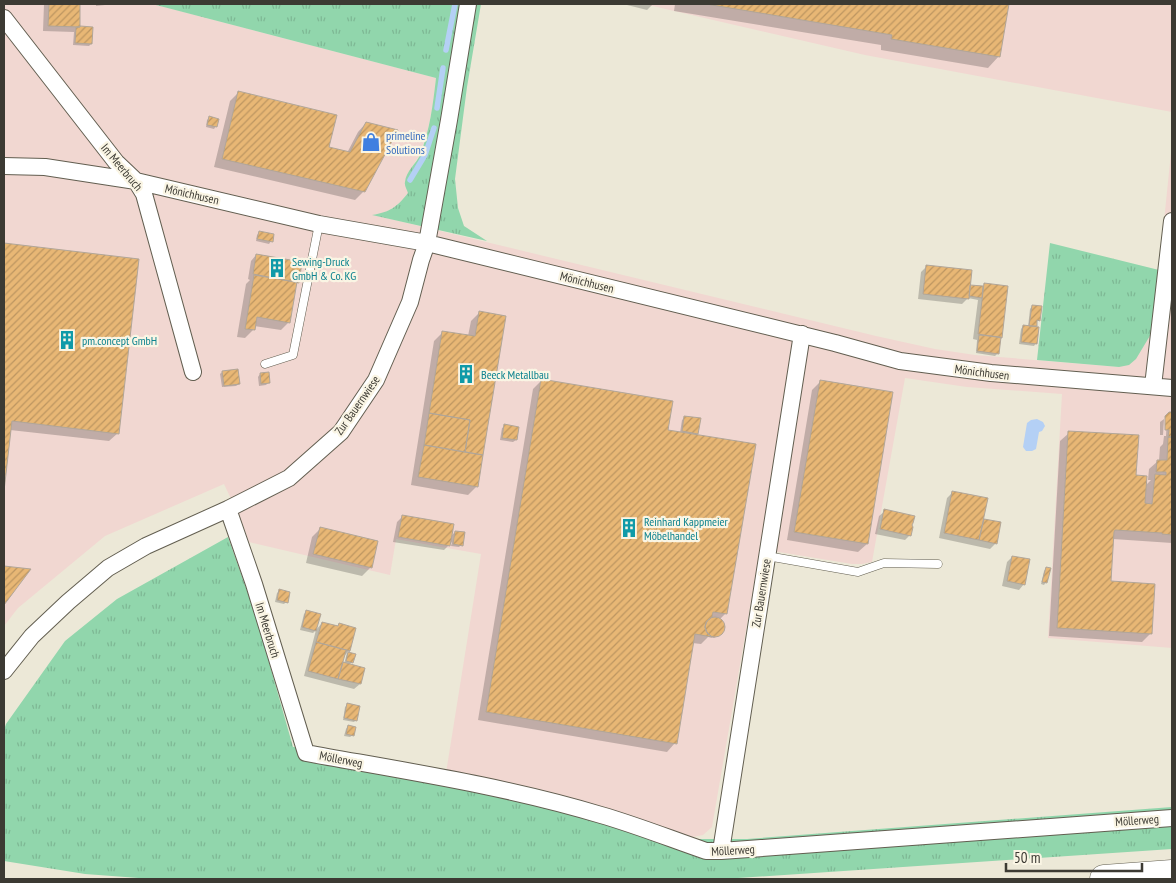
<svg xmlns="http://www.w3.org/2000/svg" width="1176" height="883" viewBox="0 0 1176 883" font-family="'PT Sans Narrow',sans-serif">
<defs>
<pattern id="grass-tufts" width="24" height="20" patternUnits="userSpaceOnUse" patternTransform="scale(1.25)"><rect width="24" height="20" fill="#91d6ac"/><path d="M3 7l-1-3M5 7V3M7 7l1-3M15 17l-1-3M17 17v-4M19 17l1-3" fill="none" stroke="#7eb894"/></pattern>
<pattern id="building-hatch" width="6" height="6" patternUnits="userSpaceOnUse" patternTransform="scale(1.25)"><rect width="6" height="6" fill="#e8b775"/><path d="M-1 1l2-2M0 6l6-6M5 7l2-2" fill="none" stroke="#bd9661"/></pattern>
</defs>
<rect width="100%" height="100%" fill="#ece8d7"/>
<path fill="#f1d7d1" d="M4,4H156L157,5L436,78L433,105L427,134L419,156L408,173V193L399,204L384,213L374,215L876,336L935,349L975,355L1119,367L1159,270L1172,143V648L1048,638L1062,394L967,387L905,378L872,562L862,564H852L760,549L712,827L703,835L682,839L446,773L481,554L396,539L390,575L249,542L241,520L224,484L105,536L18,608L4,626Z
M644,4H1172V112L865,55Z"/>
<path fill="url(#grass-tufts)" d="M156,4H481L467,87L455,179L458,208L464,226L487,241L372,215C390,212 397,207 408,193C407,190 404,185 405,182C406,171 416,164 420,155C430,130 433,104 436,78L156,5Z
M1050,243L1159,270L1151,334L1136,359L1129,365L1119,367L1037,360Z
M228,537L256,616L293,747L312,748L682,839H747L1172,807V849L723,879H152L85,874L4,861V730L6,724L65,641L117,599Z"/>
<path fill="#b4d0f5" d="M1037,419L1043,422L1045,426L1042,431L1039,432L1036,449L1032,451H1026L1023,447L1027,423L1031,420Z"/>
<path fill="#0003" fill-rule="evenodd" d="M44,4H79L78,27L91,44L89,46L73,45L74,32L43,31Z
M96,4H114L96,6Z
M623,4H653L647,10Z
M675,4H1008L999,56L988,68L881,50V45L674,11Z
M238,93L328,148L347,153L358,132L366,123L364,191L355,200L214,167L230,101Z
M210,117L216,126L214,129L206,127L207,120Z
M259,233L271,241L269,244L256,241L257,235Z
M4,244L138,260L118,433L109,441L10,430L4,480Z
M256,255L298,282L296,284L289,322L281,330L254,326L253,330L245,338L237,337L246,284L250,280L248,279L251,261Z
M927,266L969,286L981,288L984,285L998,353L995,356L976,353L977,340L973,339L978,300L968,298L962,304L918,299L921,272Z
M1032,306L1039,320L1036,322V343L1034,346L1019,344L1021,329L1023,326L1028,327L1030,309Z
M479,313L477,486L468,495L411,485L434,341L443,332L468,336L471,321Z
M222,372L239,384L236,386L222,387L220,374Z
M260,374L268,383L266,385L259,386L258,377Z
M541,381L667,431L680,433L682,420L685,417L697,434L695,435L726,613L720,619L724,625L723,631L720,634L714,638L708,637L701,644L692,643L675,743L667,752L478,720L533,389Z
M820,382L867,544L858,552L787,540L812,390Z
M1170,413L1172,414V543L1113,539L1110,582L1151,633L1142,642L1049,636L1060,441L1069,433L1135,476L1145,486L1151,480H1148L1149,469L1158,461H1159L1160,447L1163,444L1164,436H1166L1167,417Z
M1164,419L1163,435H1160V422Z
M505,426L516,440L513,442L500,440L502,428Z
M953,492L982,520L1000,523L996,543L990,549L939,538L947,498Z
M885,511L910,535L905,540L875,534L879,516Z
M402,517L450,537L455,532L461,545L459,547L451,546L452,542L444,550L393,542L397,522Z
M320,529L371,567L362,576L306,563L312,537Z
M1012,557L1024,584L1019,590L1002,586L1007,562Z
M1046,568V582L1044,585L1041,584L1044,571Z
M280,590L286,602L284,604L275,602L277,593Z
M306,612L316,630L322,623L337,627L339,625L355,629L348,651L347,653L354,655L352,662L349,665L360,684L354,689L304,676L316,630L313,633L300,630L304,614ZM347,653L344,664L341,663L343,657Z
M348,704L356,720L354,722L343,720L345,707Z
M348,726L353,735L350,737L344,736L346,729Z"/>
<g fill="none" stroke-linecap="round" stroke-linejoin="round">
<path stroke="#b4d0f5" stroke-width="5.5" d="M446,50L455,4
M437,108L443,68
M410,180L425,155L434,128"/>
</g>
<path fill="url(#building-hatch)" stroke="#b1a699" d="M49,4H80V27L48,26Z
M706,4H1009L1000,57L891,39L892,35Z
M80,26L93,27L92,44L75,43L76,27H80Z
M238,91L337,115L329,147L350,152L366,122L398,130L365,192L222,159Z
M209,116L219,119L217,127L207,125Z
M259,231L274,234L273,242L257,239Z
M4,243L139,259L119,434L12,421L4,491Z
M256,254L302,262L299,283L253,274Z
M926,265L972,270L969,299L923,294Z
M254,275L297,282L290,323L257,317L255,330L245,329Z
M984,283L1008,286L1002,338L978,334Z
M970,285L983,286L982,298L969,296Z
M1032,305L1042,306L1040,321L1037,320V326H1029Z
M479,311L506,316L483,455L465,452L470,420L429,413L442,331L475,336Z
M1023,325L1039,327L1037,344L1021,342Z
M979,335L1001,337L999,354L977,351Z
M238,369L240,384L224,386L222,371Z
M269,372L270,383L261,384L260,373Z
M541,379L673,401L668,430L756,444L727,614L713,612L712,617L707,621L705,627L707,632L712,637L695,634L677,744L486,712Z
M820,380L893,392L868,544L794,532Z
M1169,412H1172V437H1168L1169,430H1165V416Z
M429,413L470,420L465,452L424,445Z
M684,416L701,418L698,434L682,431Z
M504,424L519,427L517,440L502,438Z
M1068,431L1139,435L1136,475L1147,476L1145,503L1152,504L1155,474L1166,475V472H1156L1157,460H1167L1168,437H1172V535L1162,534V533L1115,530L1114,532L1111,581L1155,584L1152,634L1057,628Z
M424,445L483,455L478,487L418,477Z
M952,491L988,498L979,540L944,533Z
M884,509L915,516L913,523L912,525L913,527L911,536L880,529Z
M402,515L454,524L450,546L398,537Z
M984,519L1001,522L997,544L979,540Z
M320,527L378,541L372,568L313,554Z
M455,531L465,532L463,546L453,544Z
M1012,556L1030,559L1025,585L1007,581Z
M4,566L31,569L4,605Z
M1046,567L1051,568L1047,583L1042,582Z
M279,589L290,592L288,603L277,600Z
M306,610L321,614L316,631L302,627Z
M705 627a10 10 0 1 1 20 0a10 10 0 1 1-20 0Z
M322,622L338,626L339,623L356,628L350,651L316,642Z
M316,642L350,651H346L338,679L308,671Z
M348,652L356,654L353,663L346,661Z
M343,662L365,668L361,684L338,679Z
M347,703L360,706L357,721L344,718Z
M348,725L356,727L354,736L346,734Z"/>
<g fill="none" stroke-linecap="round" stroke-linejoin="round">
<g stroke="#625e50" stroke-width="9">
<path id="service" d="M265,364L293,355L319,224
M767,556L858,572L884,563L938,564"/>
</g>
<g stroke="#625e50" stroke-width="18">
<path id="minor" d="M4,18L116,162L136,181L144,194L193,372
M4,166L45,167L136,181L319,224L427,243L835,343L900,361L991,373L1172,388
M1153,386L1172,221
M228,509L254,584L306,753C405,771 505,786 601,815C636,825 671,839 706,851H721L1172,818
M4,671L32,636L68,602L108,568L146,546L228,509L289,478L341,432L376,380L410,302L421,260L427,243L449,120L468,4
M721,851L802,334"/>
</g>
<g stroke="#625e50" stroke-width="29">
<path id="motorway" d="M1104,879L1172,874"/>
</g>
<use href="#service" stroke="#fff" stroke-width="8"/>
<use href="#minor" stroke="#fff" stroke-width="16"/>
<use href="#motorway" stroke="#fff" stroke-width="28"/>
</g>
<defs>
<g id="shop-bare" transform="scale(1.5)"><path d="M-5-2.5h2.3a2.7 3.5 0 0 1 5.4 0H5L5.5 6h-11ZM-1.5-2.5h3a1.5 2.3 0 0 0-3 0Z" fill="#3f7fe0" stroke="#faf5e4" stroke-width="2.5" paint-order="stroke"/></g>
<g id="building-bare" transform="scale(1.5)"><path d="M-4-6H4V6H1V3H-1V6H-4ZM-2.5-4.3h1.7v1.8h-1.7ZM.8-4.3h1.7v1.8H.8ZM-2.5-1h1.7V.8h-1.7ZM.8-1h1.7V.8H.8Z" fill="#0f9aa8" stroke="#faf5e4" stroke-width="2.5" paint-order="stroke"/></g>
</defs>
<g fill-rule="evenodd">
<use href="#shop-bare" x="371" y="142"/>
<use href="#building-bare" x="277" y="268"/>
<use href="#building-bare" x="67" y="340"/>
<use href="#building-bare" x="466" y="374"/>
<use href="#building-bare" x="629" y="528"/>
</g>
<g text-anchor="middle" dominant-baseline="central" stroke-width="4.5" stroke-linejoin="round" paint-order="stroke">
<g font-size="12" fill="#366cbe" stroke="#faf5e4" text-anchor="start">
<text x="386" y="135">primeline<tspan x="386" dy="14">Solutions</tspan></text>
</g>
<g font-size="12" fill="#3c3a33" stroke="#faf5e4">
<text transform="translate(122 167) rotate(50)">Im Meerbruch</text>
<text transform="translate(192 194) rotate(13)">Mönichhusen</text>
<text transform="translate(587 282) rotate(14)">Mönichhusen</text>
<text transform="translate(982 372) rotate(7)">Mönichhusen</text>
<text transform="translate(357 405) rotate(-55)">Zur Bauernwiese</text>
<text transform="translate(761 593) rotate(-81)">Zur Bauernwiese</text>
<text transform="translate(268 630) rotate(73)">Im Meerbruch</text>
<text transform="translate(341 759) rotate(11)">Möllerweg</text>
<text transform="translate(1137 820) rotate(-4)">Möllerweg</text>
<text transform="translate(733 850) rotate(-3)">Möllerweg</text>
</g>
<g font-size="12" fill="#0d838f" stroke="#faf5e4" text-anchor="start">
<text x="292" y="261">Sewing-Druck<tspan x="292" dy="14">GmbH &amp; Co. KG</tspan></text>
<text x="82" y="340">pm.concept GmbH</text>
<text x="481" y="374">Beeck Metallbau</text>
<text x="644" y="521">Reinhard Kappmeier<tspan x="644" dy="14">Möbelhandel</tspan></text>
</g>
</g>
<rect width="1176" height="883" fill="none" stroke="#3c3a33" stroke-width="10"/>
<path d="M1006 863v8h136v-8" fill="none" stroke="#3c3a33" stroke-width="2.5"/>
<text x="1014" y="863" font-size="15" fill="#3c3a33" stroke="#faf5e4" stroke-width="4" paint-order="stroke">50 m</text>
</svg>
